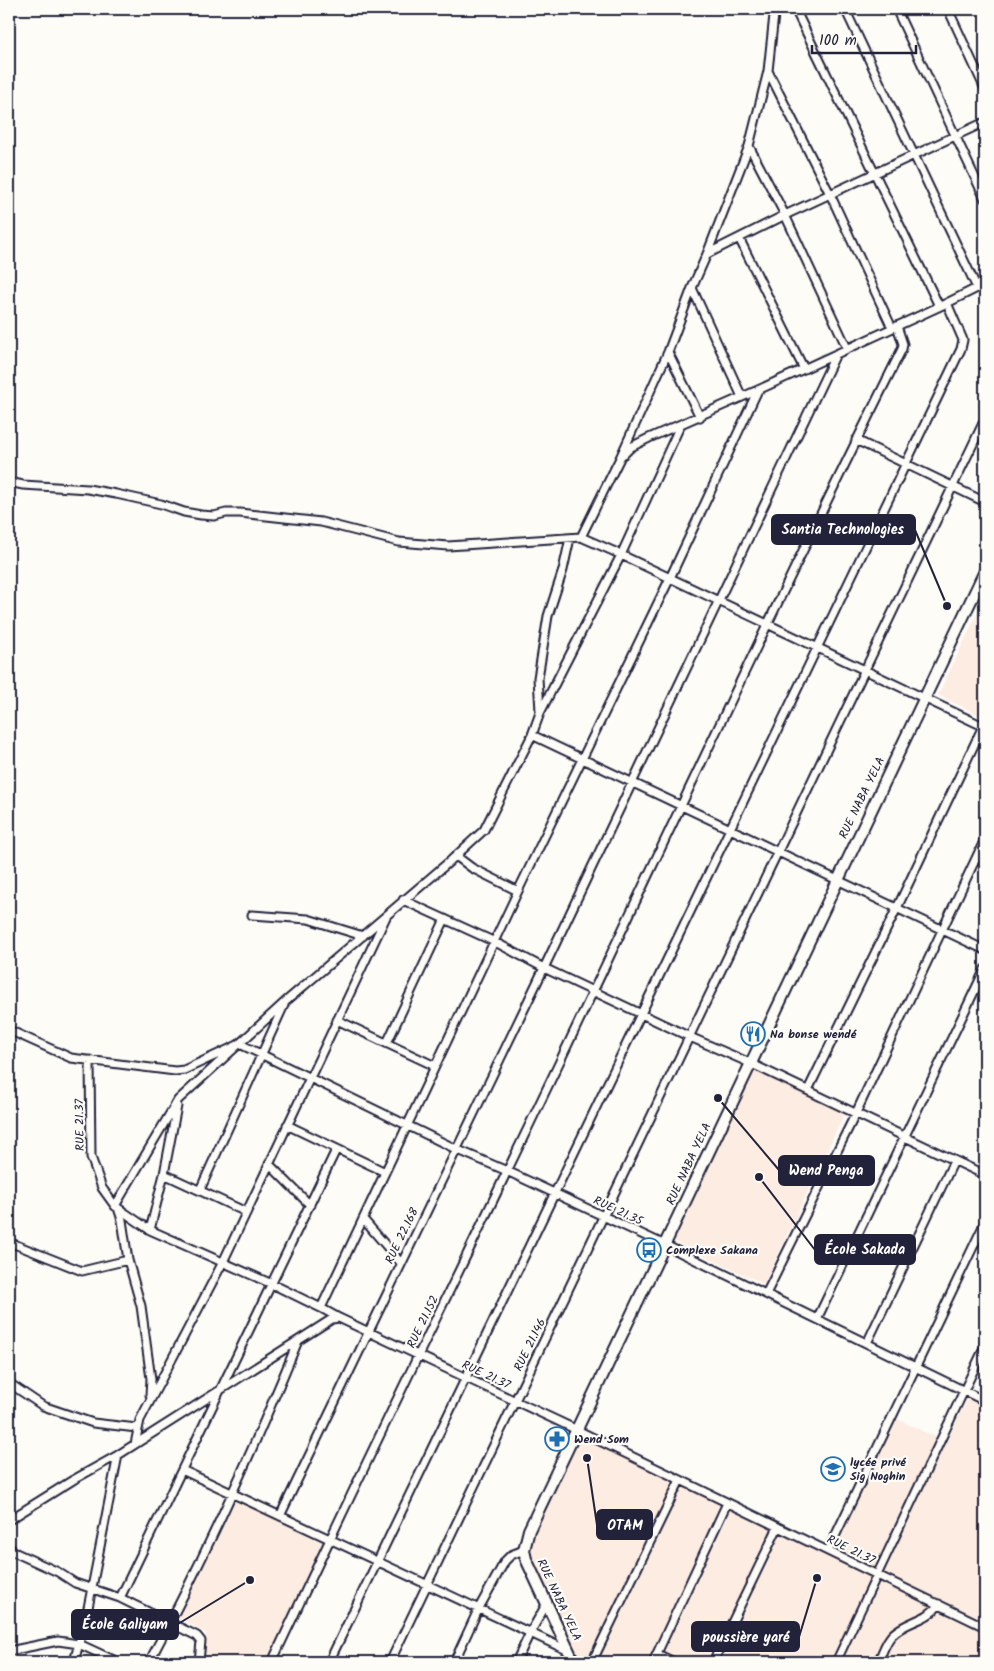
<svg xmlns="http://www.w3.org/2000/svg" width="994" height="1671" viewBox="0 0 994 1671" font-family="Kalam,sans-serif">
<rect width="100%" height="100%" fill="#fdfcf7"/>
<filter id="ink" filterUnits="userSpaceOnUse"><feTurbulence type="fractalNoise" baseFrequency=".02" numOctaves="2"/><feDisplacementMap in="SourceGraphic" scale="10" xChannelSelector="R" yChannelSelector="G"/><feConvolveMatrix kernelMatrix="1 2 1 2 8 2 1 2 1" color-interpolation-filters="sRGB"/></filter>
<g filter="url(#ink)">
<path fill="#fdece2" d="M985,598V718L938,695Z
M754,1069L845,1112L764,1284L673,1241Z
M969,1396L985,1404V1662H716L779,1532L829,1555L895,1418L946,1442Z
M578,1435L774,1528L709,1662H582L529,1553L528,1546L529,1539Z
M233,1498L323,1543L266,1662H204L206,1633L178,1618Z"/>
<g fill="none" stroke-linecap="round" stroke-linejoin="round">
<g stroke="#22223b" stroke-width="11">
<path id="street" d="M795,9L939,306
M845,9L977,288
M896,9L985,199
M948,9L985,89
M768,71L830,194L892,328
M749,146L785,215L847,348
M739,238L804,369
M707,254L785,215L985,122
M692,288L742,397
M668,352L700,417
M856,440L985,502
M624,454L631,447L649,438L758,390L947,303L985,284
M9,482L23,485L88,489L116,494L161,504L184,512L201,515L214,516L226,513H240L321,522L399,542L448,546L581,537L613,551L985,727
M581,537L620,458L668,352L692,288L707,254L749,146L768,71L774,15L776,9
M540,711L538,678L548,616L563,570L570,538
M532,735L985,950
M456,856L472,868L518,891
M403,900L495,942L544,968L690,1037L750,1063L985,1175
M252,915L308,919L363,936
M337,1020L435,1066
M9,1030L71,1058L175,1071L184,1070L240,1044L456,1149L507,1171L665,1245L985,1401
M387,1043L445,919
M90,1060L91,1157L102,1188L115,1206L150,1230L272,1284L321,1308L339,1318L577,1430L985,1627
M808,1090L897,908L983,726
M287,1125L385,1172
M269,1164L310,1205
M164,1174L246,1212
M200,1190L284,1005
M115,1206L178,1100L285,1002L449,862L484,830L532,735L540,713L621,555L680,426
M118,1208L122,1220L128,1260L141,1306L151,1379L150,1395
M363,1219L401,1263
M150,1230L164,1174L177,1106
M9,1242L82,1271L128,1260
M766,1294L856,1113L985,839
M321,1308L518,891L670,578L758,390
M817,1319L985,969
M867,1343L954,1161
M9,1383L43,1406L93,1423L137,1428
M135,1444L140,1420L223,1262L386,917
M182,1470L569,1651
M280,1516L544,968L836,354
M9,1520L73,1480L118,1455L332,1319L339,1318
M9,1547L16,1553L58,1572L75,1583L120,1598L197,1636L201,1641L199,1662
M828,1551L985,1222
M120,1598L336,1150
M9,1651L58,1641L79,1644L118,1662
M657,1654L674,1662
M74,1662L87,1613L118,1455
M149,1662C205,1558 253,1450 298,1341
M272,1662C366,1461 464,1262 560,1061C673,824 784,585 902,349L903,344L897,326
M329,1662C543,1226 747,785 961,349L963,340L947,303
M390,1662L985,419
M454,1662L479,1608L505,1561L511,1555L524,1550
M516,1662L530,1633L546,1605
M592,1662L680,1480
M653,1662L727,1503
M713,1662L778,1527
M836,1662L985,1346
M878,1662C882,1654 886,1640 893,1634C906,1621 928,1621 939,1604"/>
</g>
<g stroke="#22223b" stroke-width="14">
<path id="secondary" d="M574,1662L526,1559L524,1550L529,1530L985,571"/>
</g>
<use href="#street" stroke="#fdfcf7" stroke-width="7"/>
<use href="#secondary" stroke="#fdfcf7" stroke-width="10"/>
</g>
</g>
<defs>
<g id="restaurant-ring" transform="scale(1.25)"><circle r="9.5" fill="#fdfcf7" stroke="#1f6fb2" stroke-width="1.5"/><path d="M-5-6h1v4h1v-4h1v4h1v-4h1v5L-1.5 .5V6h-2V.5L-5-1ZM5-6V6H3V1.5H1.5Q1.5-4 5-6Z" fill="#1f6fb2"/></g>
<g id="bus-ring" transform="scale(1.25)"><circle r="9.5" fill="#fdfcf7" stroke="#1f6fb2" stroke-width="1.5"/><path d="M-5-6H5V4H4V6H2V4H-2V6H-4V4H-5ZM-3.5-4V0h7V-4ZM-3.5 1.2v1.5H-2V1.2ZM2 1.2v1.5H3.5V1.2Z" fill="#1f6fb2"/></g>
<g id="pharmacy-ring" transform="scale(1.25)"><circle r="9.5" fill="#fdfcf7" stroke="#1f6fb2" stroke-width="1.5"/><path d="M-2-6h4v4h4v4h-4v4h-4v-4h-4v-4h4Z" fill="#1f6fb2"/></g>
<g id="school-ring" transform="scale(1.25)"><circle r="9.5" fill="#fdfcf7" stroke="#1f6fb2" stroke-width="1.5"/><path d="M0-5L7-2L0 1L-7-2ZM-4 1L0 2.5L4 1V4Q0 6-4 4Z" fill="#1f6fb2"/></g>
</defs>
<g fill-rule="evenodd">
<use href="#restaurant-ring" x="753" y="1034"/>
<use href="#bus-ring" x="649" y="1250"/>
<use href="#pharmacy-ring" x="557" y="1439"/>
<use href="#school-ring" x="833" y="1469"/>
</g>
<g text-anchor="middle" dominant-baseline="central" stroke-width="4.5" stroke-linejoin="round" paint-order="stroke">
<g font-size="12" fill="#22223b" stroke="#fdfcf7">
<text transform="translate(862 798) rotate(-64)">RUE NABA YELA</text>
<text transform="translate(80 1125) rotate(-91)">RUE 21.37</text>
<text transform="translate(689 1164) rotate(-65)">RUE NABA YELA</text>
<text transform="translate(618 1211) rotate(25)">RUE 21.35</text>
<text transform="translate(402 1236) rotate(-64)">RUE 22.168</text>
<text transform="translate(423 1322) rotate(-64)">RUE 21.152</text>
<text transform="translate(530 1345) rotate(-64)">RUE 21.146</text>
<text transform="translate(486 1375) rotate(25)">RUE 21.37</text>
<text transform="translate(851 1550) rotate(26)">RUE 21.37</text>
<text transform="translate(559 1600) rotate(65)">RUE NABA YELA</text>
</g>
<g font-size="12" font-weight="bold" fill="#22223b" stroke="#fdfcf7" text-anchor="start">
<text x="770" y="1034">Na bonse wendé</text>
<text x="666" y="1250">Complexe Sakana</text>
<text x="574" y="1439">Wend Som</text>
<text x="850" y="1462">lycée privé<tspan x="850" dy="14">Sig Noghin</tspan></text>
</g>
</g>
<path fill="none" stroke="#22223b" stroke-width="2" d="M947 606L915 530M718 1098L779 1170M759 1177L815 1250M587 1458L597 1525M250 1580L178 1624M817 1578L799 1637"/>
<g fill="#22223b" stroke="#fdfcf7" stroke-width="2">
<circle cx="947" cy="606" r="5"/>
<circle cx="718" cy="1098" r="5"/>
<circle cx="759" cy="1177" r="5"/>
<circle cx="587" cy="1458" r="5"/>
<circle cx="250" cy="1580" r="5"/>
<circle cx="817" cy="1578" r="5"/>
</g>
<g fill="#22223b" stroke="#22223b" stroke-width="2">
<rect x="772" y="515" width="143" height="29" rx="5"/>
<rect x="779" y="1156" width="95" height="29" rx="5"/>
<rect x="815" y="1235" width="100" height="29" rx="5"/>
<rect x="597" y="1510" width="55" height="29" rx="5"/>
<rect x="72" y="1610" width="106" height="29" rx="5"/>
<rect x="692" y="1622" width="107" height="29" rx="5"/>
</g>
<g font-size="14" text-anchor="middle" font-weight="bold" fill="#fff">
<text x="843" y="534">Santia Technologies</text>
<text x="826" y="1175">Wend Penga</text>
<text x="865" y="1254">École Sakada</text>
<text x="625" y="1530">OTAM</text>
<text x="125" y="1629">École Galiyam</text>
<text x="746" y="1642">poussière yaré</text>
</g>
<rect width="994" height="1671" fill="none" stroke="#fdfcf7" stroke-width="30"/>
<rect x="15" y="15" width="964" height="1641" fill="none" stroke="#22223b" stroke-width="2" filter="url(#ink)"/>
<path d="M812 45v8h104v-8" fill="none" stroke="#22223b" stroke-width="2.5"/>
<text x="819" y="45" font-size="15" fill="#22223b" stroke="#fdfcf7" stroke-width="4" paint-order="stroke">100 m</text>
</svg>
